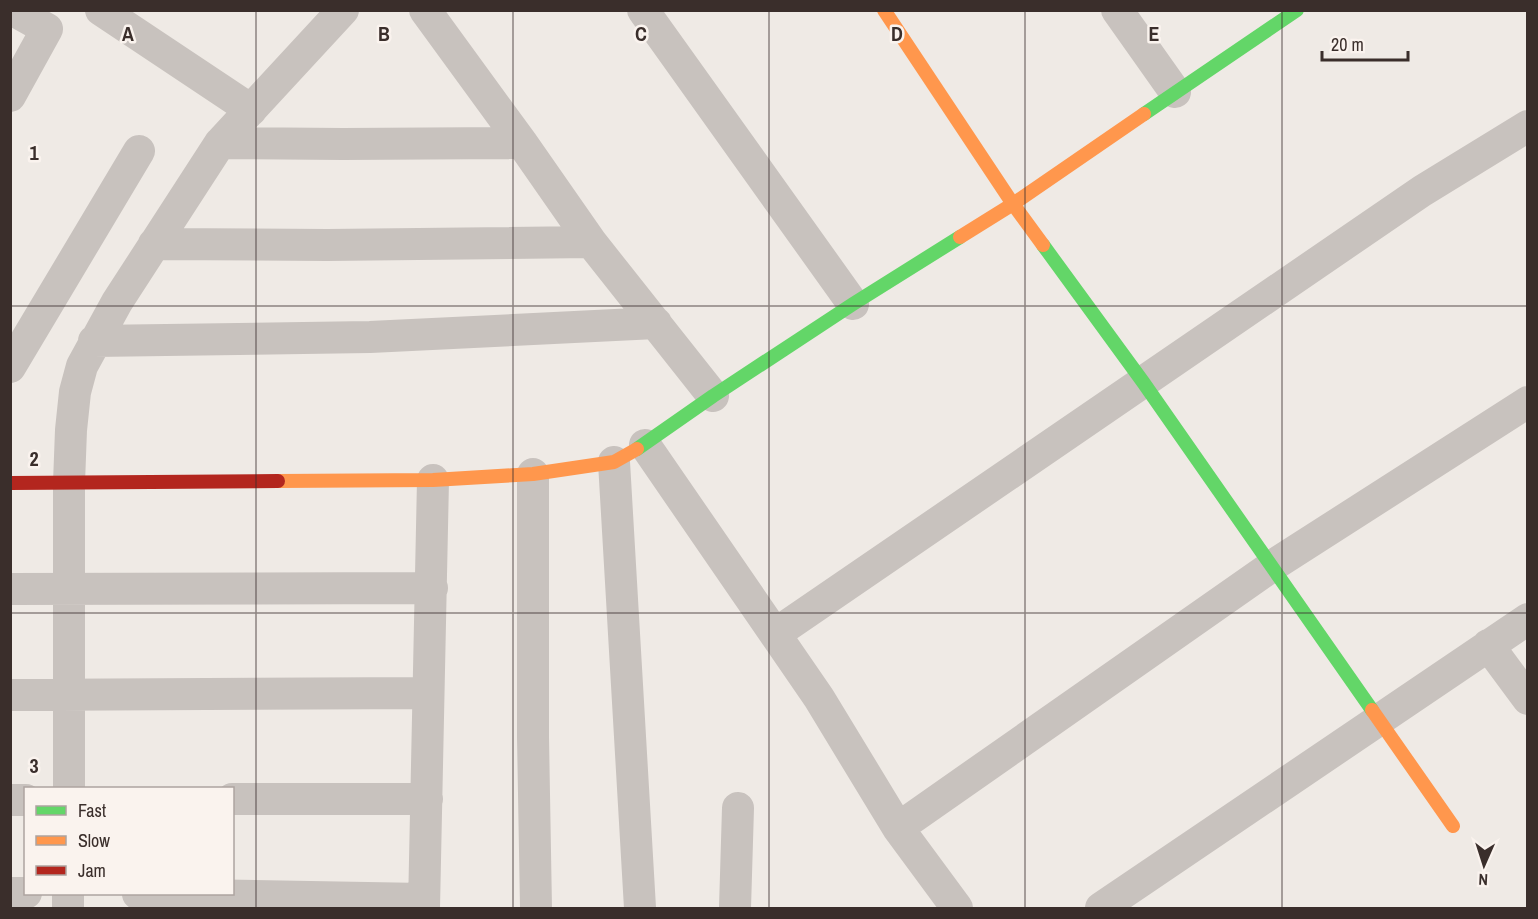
<svg xmlns="http://www.w3.org/2000/svg" width="1538" height="919" viewBox="0 0 1538 919" font-family="'Archivo Narrow',sans-serif">
<rect width="100%" height="100%" fill="#efeae5"/>
<g fill="none" stroke-linecap="round" stroke-linejoin="round">
<path stroke="#c8c2be" stroke-width="32" d="M101,10L251,110
M425,10L522,143L591,242L713,396
M643,10L853,304
M1117,10L1175,92
M10,96L47,29L13,10
M220,143L343,144L522,143
M154,244L327,245L591,242
M94,341L370,337L656,323
M10,367L139,151
M645,445L819,698L898,828L957,908
M614,462L640,908
M533,474V737L536,908
M10,589L432,588
M775,634L1422,191L1528,126
M1488,645L1528,699
M10,695L427,693
M69,788V483L71,430L75,392L82,366L117,302L220,143L343,10
M232,799H427
M10,800H26
M898,828L1272,566L1528,402
M10,893H26
M138,894L424,899
M68,908V894
M424,908L433,480
M735,908L738,808
M1101,908L1528,619"/>
<path stroke="#63d668" stroke-width="14" d="M1144,114L1297,10
M1043,245L1143,382L1372,710
M637,449L713,396L853,304L960,237"/>
<path stroke="#ff974d" stroke-width="14" d="M884,10L1013,204L1043,245
M960,237L1013,204L1144,114
M278,481L433,480L533,474L614,462L637,449
M1372,710L1453,826"/>
<path stroke="#b3261e" stroke-width="14" d="M10,483L278,481"/>
</g>
<path fill="none" stroke="#3a2e2b" stroke-width="1.5" stroke-opacity="0.55" d="M256,10V908M513,10V908M769,10V908M1025,10V908M1282,10V908M10,306H1528M10,613H1528"/>
<g font-size="20" text-anchor="middle" font-weight="bold" fill="#3a2e2b" stroke="#faf3ee" stroke-width="5" stroke-linejoin="round" paint-order="stroke">
<text x="128" y="41">A</text>
<text x="384" y="41">B</text>
<text x="641" y="41">C</text>
<text x="897" y="41">D</text>
<text x="1154" y="41">E</text>
<text x="34" y="160">1</text>
<text x="34" y="466">2</text>
<text x="34" y="773">3</text>
</g>
<rect width="1538" height="919" fill="none" stroke="#3a2e2b" stroke-width="24"/>
<rect x="24" y="787" width="210" height="108" fill="#faf3ee" stroke="#ada4a0" stroke-width="1.5"/>
<rect x="36" y="806" width="30" height="9" fill="#63d668" stroke="#ada4a0" stroke-width="1.5"/>
<text x="78" y="817" font-size="18" fill="#3a2e2b">Fast</text>
<rect x="36" y="836" width="30" height="9" fill="#ff974d" stroke="#ada4a0" stroke-width="1.5"/>
<text x="78" y="847" font-size="18" fill="#3a2e2b">Slow</text>
<rect x="36" y="866" width="30" height="9" fill="#b3261e" stroke="#ada4a0" stroke-width="1.5"/>
<text x="78" y="877" font-size="18" fill="#3a2e2b">Jam</text>
<g transform="translate(1484 865) rotate(183)" stroke="#faf3ee" stroke-width="4.5" paint-order="stroke">
<path d="M0-4.5L10 22L0 15L-10 22Z" fill="#3a2e2b"/>
<text y="-9" font-size="16" font-weight="bold" text-anchor="middle" fill="#3a2e2b">N</text>
</g>
<path d="M1322 51v9h86v-9" fill="none" stroke="#3a2e2b" stroke-width="3"/>
<text x="1331" y="51" font-size="18" fill="#3a2e2b" stroke="#faf3ee" stroke-width="4.5" paint-order="stroke">20 m</text>
</svg>
